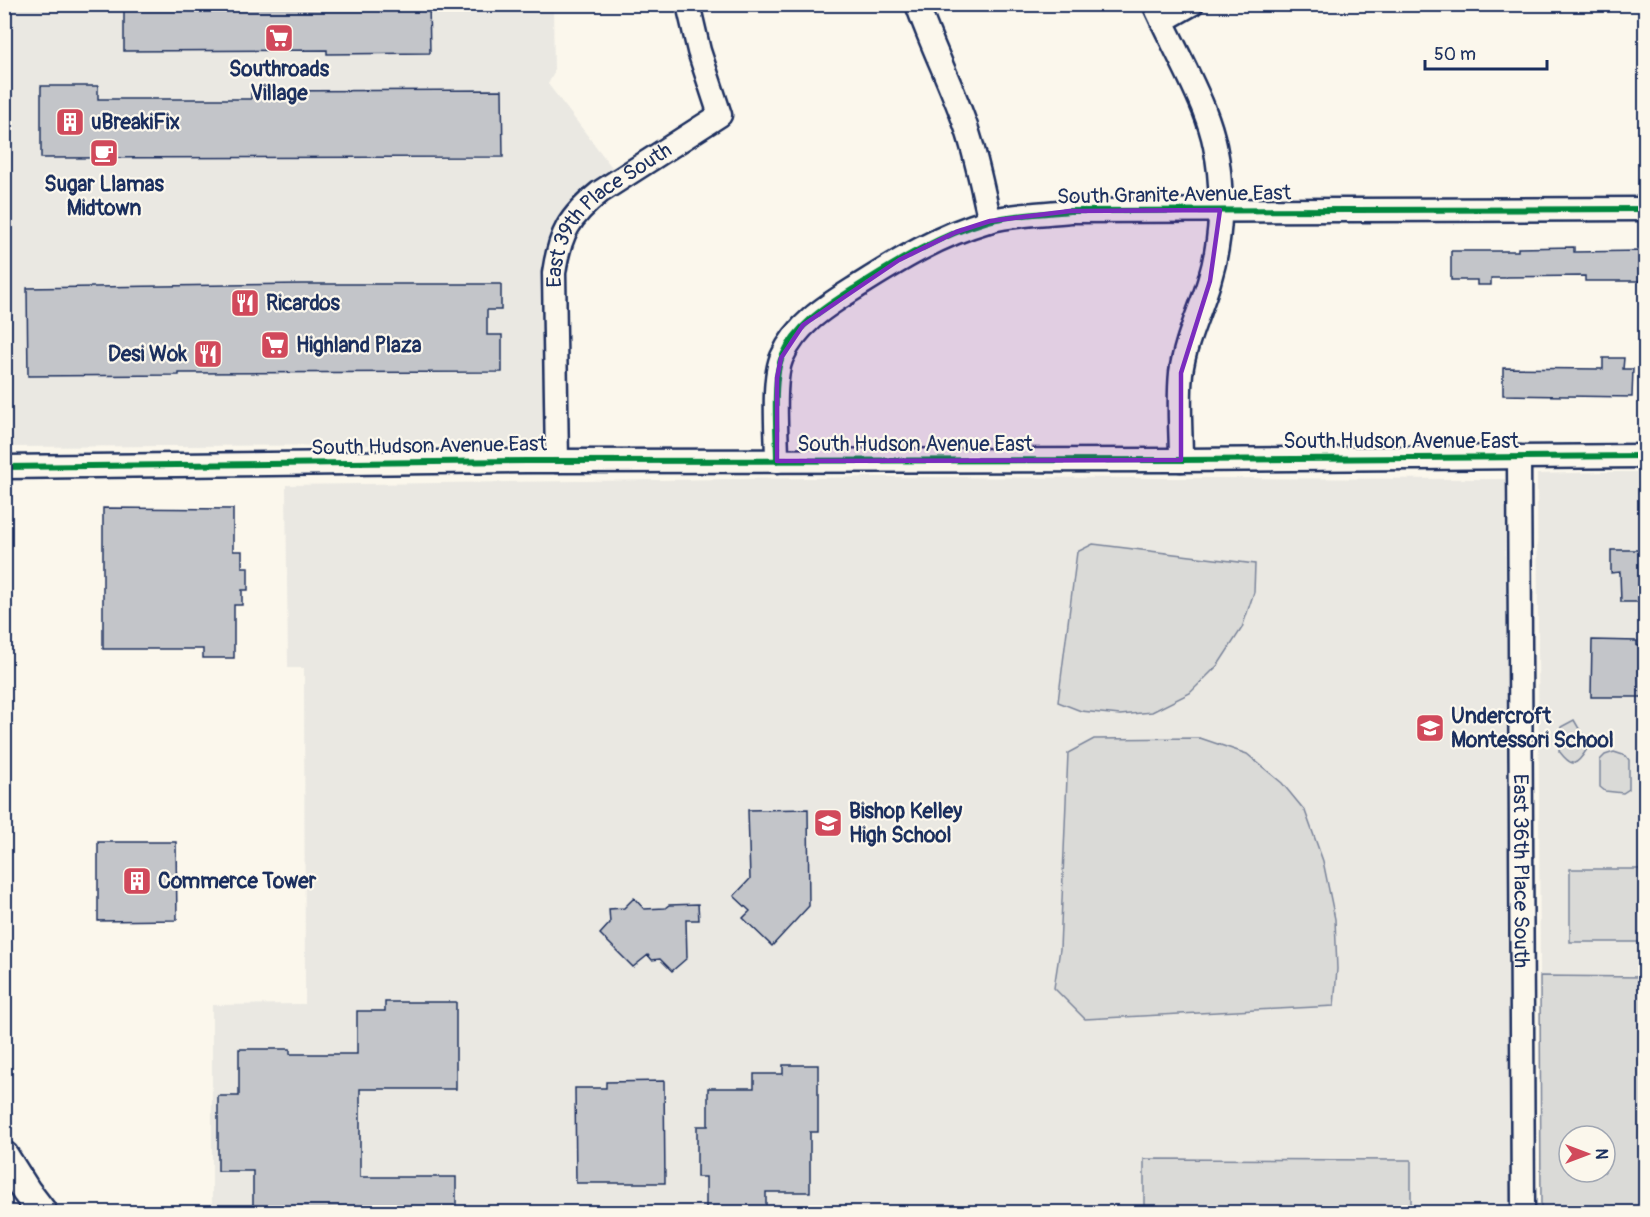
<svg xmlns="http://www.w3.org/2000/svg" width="1650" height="1217" viewBox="0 0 1650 1217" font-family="Pangolin,sans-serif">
<rect width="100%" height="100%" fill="#fbf7ec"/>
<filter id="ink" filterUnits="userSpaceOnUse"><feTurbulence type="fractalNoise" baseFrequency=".0167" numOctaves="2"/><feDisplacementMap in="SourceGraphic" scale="12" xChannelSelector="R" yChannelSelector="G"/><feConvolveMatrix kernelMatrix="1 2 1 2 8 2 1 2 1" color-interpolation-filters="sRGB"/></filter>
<g filter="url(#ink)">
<path fill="#eae8e2" d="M4,5H553L554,73L548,84L614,170L586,189L567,208L555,224L546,245V444L5,447Z
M1607,472H1645V977L1540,976L1537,474Z
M880,477L1505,479L1511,1212H212V1005L305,1004L304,668H288L286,485Z"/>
<path fill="#dadad7" stroke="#7a849a" stroke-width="1.5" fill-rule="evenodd" d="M1093,544L1255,564L1254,592L1242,628L1218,665L1190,693L1152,712L1120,715L1081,711L1058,702L1077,552Z
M1574,720L1585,739L1587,749C1576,767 1572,768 1559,751L1561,727Z
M1200,738L1247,754L1282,783L1305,811L1323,861L1335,919L1337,969L1334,1006L1085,1019L1054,988L1060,949L1068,753L1094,739Z
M1614,752L1626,756L1629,760V789L1623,793L1605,791L1600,787V760L1605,755Z
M1570,869H1645V942H1570Z
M1540,976L1645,977V1212H1541ZM1569,1136H1605V1172H1569Z
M1144,1159L1411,1160V1212H1144Z"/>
<path fill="#c3c5c9" stroke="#1b2f5e" stroke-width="1.5" d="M124,4H429L430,53L327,54V50L124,51Z
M41,86H98V99H251V91L502,90L503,157L41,158Z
M1574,247V252L1640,251V281H1585V276L1506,277V278H1491V285H1477V280H1451V251H1518V248Z
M301,284H501V310H487V335H502V372L179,373V375L28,376L27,288Z
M1603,358H1624L1623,369H1633L1632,397L1503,395V368L1603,369Z
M103,508L233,509V551H242V567H248V590H242V605H234V658H203V649H103Z
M1611,550H1646V602H1621L1620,572L1611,573Z
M1592,640L1637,641V646H1646V697H1591Z
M808,809L809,906L772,946L743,918L750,911L734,896L750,879L748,810Z
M98,842H176L177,920L98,921Z
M634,898L644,909L665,908L669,905L698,904L699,920H686L687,958L672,971L660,959L652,960L648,955L633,967L600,934L610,923L609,909L624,908Z
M385,1002H456V1089H360V1177H456V1212H253V1171H218V1096H239V1049H290V1054H357V1011H385Z
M783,1065H818V1132H810V1192H766V1212H706V1177H697V1126H708V1088H754V1074H783Z
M664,1081L665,1183H576L575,1088H606V1082Z"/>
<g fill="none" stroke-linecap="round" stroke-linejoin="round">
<g stroke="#1b2f5e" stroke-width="27">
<g id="minor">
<path d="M917,4C931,44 950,82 964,121C976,153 982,188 990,221"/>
<path d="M1154,4C1165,28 1177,51 1188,74C1199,97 1210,121 1215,146C1224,189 1222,240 1209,282C1200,312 1185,341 1181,373C1178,402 1181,431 1181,460"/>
<path d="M1162,21L1192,4"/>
<path id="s1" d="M1519,457L1523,1212"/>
<path id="s2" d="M557,461L554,273C560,233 569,217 600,192L720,115L699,51L688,4"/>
<path d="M777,461C777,434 772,379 782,357C797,323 828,305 858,286C899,260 940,235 988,221C1014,214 1043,214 1070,211L1646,209"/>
<path d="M4,467L527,461L1181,460L1646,456"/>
</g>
</g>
<g stroke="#1b2f5e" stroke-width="33">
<path id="major" d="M4,1156L26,1191L42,1212"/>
</g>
<use href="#minor" stroke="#fbf7ec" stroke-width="22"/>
<use href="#major" stroke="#fbf7ec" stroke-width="28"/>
<g stroke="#fbf7ec" stroke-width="10">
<path id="cycleway" d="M777,461C777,434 772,379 782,357C797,323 828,305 858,286C899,260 940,235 988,221C1014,214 1043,214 1070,211L1646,209
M4,467L527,461L1181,460L1646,456"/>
</g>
<use href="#cycleway" stroke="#00873e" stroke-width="6"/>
</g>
</g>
<path fill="#7b2cbf" fill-opacity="0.2" stroke="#7b2cbf" stroke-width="4.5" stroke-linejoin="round" d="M1220,210L1210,281L1181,373V460L777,461V378L781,358L803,325L899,260L956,232L990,221L1070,211Z"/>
<defs>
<g id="supermarket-square" transform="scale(1.5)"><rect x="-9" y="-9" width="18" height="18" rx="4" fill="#d1495b" stroke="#fbf7ec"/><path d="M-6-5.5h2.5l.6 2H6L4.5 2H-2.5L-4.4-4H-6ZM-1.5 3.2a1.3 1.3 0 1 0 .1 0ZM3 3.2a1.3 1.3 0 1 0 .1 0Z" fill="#fff"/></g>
<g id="building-square" transform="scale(1.5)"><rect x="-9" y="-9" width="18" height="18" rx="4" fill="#d1495b" stroke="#fbf7ec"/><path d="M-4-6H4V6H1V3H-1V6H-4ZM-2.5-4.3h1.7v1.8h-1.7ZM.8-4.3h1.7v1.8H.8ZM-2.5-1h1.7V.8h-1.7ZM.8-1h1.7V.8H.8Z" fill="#fff"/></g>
<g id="cafe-square" transform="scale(1.5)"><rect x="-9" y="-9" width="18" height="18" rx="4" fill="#d1495b" stroke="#fbf7ec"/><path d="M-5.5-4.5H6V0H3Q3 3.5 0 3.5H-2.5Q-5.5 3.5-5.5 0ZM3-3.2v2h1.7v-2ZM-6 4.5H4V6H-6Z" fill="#fff"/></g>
<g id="restaurant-square" transform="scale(1.5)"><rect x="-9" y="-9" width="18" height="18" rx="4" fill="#d1495b" stroke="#fbf7ec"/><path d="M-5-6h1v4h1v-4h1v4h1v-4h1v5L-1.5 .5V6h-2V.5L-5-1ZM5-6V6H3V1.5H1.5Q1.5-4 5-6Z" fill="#fff"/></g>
<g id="school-square" transform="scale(1.5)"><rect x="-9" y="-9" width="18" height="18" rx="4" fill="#d1495b" stroke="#fbf7ec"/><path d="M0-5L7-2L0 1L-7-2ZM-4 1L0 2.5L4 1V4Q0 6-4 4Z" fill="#fff"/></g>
</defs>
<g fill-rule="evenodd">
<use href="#supermarket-square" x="279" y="38"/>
<use href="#building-square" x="70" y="122"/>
<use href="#cafe-square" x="104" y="153"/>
<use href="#restaurant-square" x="245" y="303"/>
<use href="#supermarket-square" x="275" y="345"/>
<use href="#restaurant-square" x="208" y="354"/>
<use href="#school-square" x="1430" y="728"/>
<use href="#school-square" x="828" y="823"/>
<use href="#building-square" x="137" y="881"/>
</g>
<g text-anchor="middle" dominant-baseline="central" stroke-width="4.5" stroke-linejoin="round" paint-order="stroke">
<g font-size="21" font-weight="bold" fill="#1b2f5e" stroke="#fbf7ec" text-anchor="start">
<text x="279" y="69" text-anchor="middle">Southroads<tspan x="279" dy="24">Village</tspan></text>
<text x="91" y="122">uBreakiFix</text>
<text x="104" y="184" text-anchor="middle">Sugar Llamas<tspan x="104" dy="24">Midtown</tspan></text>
<text x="266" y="303">Ricardos</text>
<text x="296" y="345">Highland Plaza</text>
<text x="187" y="354" text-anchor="end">Desi Wok</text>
<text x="1451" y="716">Undercroft<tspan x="1451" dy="24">Montessori School</tspan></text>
<text x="849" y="811">Bishop Kelley<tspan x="849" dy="24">High School</tspan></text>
<text x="158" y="881">Commerce Tower</text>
</g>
<g font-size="21" fill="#1b2f5e" stroke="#fbf7ec">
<text transform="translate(1174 195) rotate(-1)">South Granite Avenue East</text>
<text stroke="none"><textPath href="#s2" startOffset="270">East 39th Place South</textPath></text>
<text x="1401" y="441">South Hudson Avenue East</text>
<text x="915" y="444">South Hudson Avenue East</text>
<text transform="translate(429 446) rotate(-1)">South Hudson Avenue East</text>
<text stroke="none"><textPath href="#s1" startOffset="414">East 36th Place South</textPath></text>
</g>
</g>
<rect width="1650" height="1217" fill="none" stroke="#fbf7ec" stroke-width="24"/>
<rect x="12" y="12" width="1626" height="1193" fill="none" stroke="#1b2f5e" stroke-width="2" filter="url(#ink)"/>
<g transform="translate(1587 1154) rotate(90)"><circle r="28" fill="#fbf7ec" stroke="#a1a7b3" stroke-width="1.5"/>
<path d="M0-4.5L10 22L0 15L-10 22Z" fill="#d1495b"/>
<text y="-9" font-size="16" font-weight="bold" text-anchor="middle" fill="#1b2f5e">N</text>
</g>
<path d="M1425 60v9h122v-9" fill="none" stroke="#1b2f5e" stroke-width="3"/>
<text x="1434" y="60" font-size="18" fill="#1b2f5e" stroke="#fbf7ec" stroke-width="4.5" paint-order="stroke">50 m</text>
</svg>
